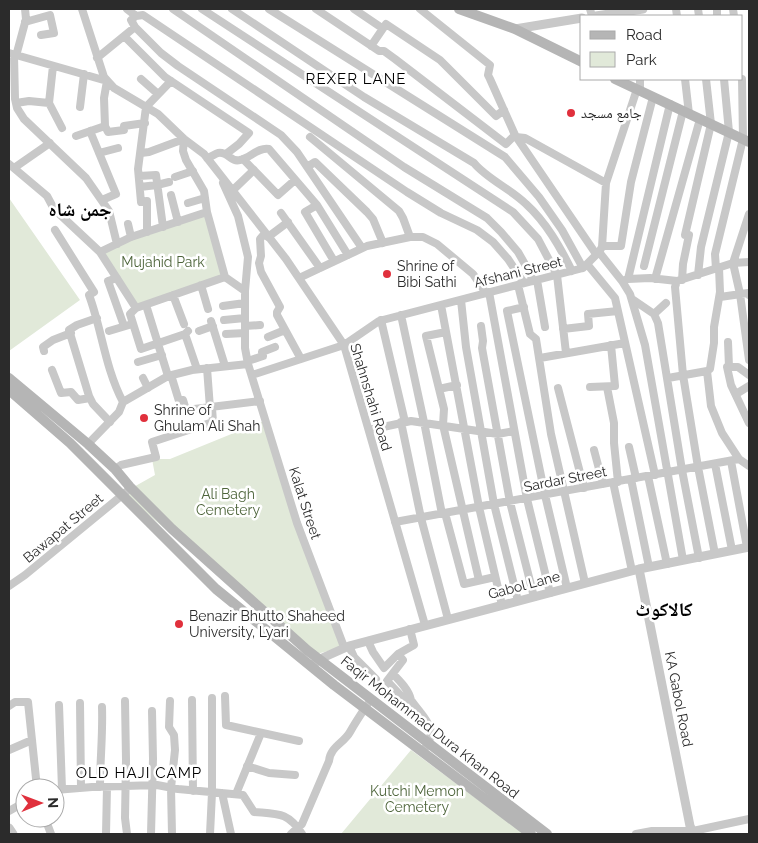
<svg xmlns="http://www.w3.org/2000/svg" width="758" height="843" viewBox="0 0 758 843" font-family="Raleway,'Noto Naskh Arabic',sans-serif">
<rect width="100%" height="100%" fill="#fff"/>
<path fill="#e1e9d9" d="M9,198L80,300L9,351Z
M207,212L225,277L136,308L100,252Z
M266,420L343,647L313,655L123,493L155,475L152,459H170Z
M411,750L524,834H341Z"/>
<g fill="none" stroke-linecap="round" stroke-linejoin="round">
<path stroke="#c8c8c8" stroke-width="8" d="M82,9L104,77L114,88L158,114L184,139L204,154L286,259L344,345L425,625
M173,9L404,167L487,218L501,232L518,252L530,273L533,281
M202,9L513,212L538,239L557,275L566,353
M232,9L364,97L474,163C487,179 511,189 526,204C546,222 560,247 572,271
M269,9L505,157L539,197L562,230L583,268
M316,9L379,51H384L395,59L506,144L515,135
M354,9L382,28
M420,9L490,65L488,75L490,79L515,135L596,254
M590,9L592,16
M676,9L677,16
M698,9L699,16
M717,9V16
M733,9L734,16
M136,16L143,15L407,192L441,213L477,230L493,242L508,259L524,283
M25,22L50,15L54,33L41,35
M135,27L161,53L178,66L281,135L297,152L362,248
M124,36L165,77L249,133L239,144L226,154
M371,46L386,24L440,60L496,116L504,110
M9,53L107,81L104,98L105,126L76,136
M14,55L15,99L17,108L24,119L86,178L109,211L117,244
M16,56L26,19L25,9
M97,58L135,27L131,20L136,16L127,9
M141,79L158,94
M640,79V91
M685,79L689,114
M16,103L29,101L49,103L62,128
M49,103L53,66
M80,107L84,74
M105,126L108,132L124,130V126L145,123
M90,131L116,194L102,200
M310,137L399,211L403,218L410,237
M516,137L525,138L606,183
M99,153L118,148
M141,153L149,152L184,139L183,151L186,160L204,191L207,212L225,277L245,291V348L248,364L297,523L344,647
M207,158C211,157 215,154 218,153C228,151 231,163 240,160C250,158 258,147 269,149L317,205L348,255
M243,159L278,195L295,180
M9,164L47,196L54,209L100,252L136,308L225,277
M307,167L315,162L367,212L373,219L383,243
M14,168L50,143
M139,176L156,175L163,227
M175,177L193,171
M223,183L238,216L248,257L245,291
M140,187L157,185L169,182
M232,191L254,170
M171,195L178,222
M188,203L205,198
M317,205L305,212L334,261
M281,213L320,268
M749,214L733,263L740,294L749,360
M128,224L131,237
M55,230L94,292L89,295C102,330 105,368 123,402
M147,232V201L141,202L138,169L146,107L171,81
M265,233L260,239L261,256L259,263L261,272L280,307L277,312V315L301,359
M268,237L288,222
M602,246H621L631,182L653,97
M100,252L131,237L207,212
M599,252L622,281L628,279L650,278L677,281L733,263L749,262
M587,264L615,298L655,475
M644,266L683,111
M716,269L715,254L743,139L742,79
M698,275L701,247L729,132L724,79
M117,278L108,281L124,326
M299,278L367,246L410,237H423L437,244L473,274L486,293
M628,279L670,104
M655,279L700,119
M537,280L545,327
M682,280L683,264L689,235H685L711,124L706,79
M622,281L630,294L645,345L683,560
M677,281L675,287L683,375L698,467L715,554
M201,285L208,309
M518,285L530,334L536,339L551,434L585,583
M489,292L527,499L550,593
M173,295L184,324
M720,297L748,293L749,295
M632,299L654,314L658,323L682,470L699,558
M461,300L466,347L494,504L518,601
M146,305L168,376
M441,305L479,507L502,605
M223,306L245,303
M524,307L507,311L545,495L567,588
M136,308L130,314L141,349L185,334L188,331
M654,314L666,303
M401,315L424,422L442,514
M97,318L77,325L69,330L89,396L93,404L110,422
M224,320L245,318
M381,320L405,422
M211,321L225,366
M245,326L260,325
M481,326L483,341L482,348L510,502L534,597
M563,329L589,326L588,314L618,311
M109,331L129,325
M199,331L213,326
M446,332L426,336L444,409L443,425L479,580
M185,334L197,369
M226,334L245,333
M268,337L285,330
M728,342L729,367
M44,351L43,347L53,340L71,333
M540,358L625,343
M248,361L263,356L262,352L275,347
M138,362L162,355
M207,368L210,408
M52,370L61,393L71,392L78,400L90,398
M707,371L711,406L722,433L739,459L749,466
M171,375L179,401L183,400L186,410L260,401
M252,375L344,345L379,321L583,268L599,252L602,247L606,183L637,89
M749,375L738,367H727L731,385L749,423
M143,378L148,388
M668,378L707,371L710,369L714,343V327L720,292L719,268
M590,387L615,386L611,345
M607,387L614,423V443L618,482
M558,388L584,488
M439,389L457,385
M736,394L749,386
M401,422L421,518L448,619
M369,430L411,421L498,434L514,431
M88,444L119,412L123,402L168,376L192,370L248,364
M629,447L636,478
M594,450L603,484
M731,461L747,547
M715,464L732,550
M115,469L121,465L156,457L152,442L213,422L212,408
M648,476L667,564
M631,479L649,567
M613,482L632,571
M445,513L464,584L495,577
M395,522L739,459
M9,586L25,575L126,492
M410,629L414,645L398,654L403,660L387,681L404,699L411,700C424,719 441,729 423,751
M368,641L373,652L384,668L398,654
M349,646L354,657L376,679
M393,674C400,681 409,690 411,700
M225,696L226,725L299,741
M192,700L193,791
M125,701L126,760L125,818L127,834
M170,701L169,727L174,735L175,750L171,788L172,834
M80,703L81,788
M59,705L62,789
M9,706L15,702H28L37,788
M9,750L32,740
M247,766L269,773L295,775
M100,787C100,760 103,734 102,707
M55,790L92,787L157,785L178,789L243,795L254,812C278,814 288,812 302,834
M222,793L231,834
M236,794L261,733
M9,811L25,802
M45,818L51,834
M106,834L107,787
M151,834L153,759L152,711
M210,834L212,793V698
M291,834L302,824L329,761C330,747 344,743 350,732C355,723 361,714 367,705
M636,834L652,831H693L749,819"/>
<path stroke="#c8c8c8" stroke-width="9" d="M596,16L643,9
M515,29L582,18
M639,569L690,826L694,834
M311,666L320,659L349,646L639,569L749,547
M9,828L13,834"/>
<path stroke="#b5b5b5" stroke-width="10" d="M459,9L515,29L582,62
M615,79L749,142
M9,378L88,444L115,469L130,487L172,529L307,650L547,834
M9,390L70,443L216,589L334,685L531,834"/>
</g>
<g fill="#e0303c" stroke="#fff" stroke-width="2">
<circle cx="571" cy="113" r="5"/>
<circle cx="387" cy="274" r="5"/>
<circle cx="144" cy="418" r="5"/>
<circle cx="179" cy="624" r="5"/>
</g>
<g text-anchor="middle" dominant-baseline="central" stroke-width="5" stroke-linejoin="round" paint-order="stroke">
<g font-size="14" fill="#2b2b2b" stroke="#fff" text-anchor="start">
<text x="581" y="113">جامع مسجد</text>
<text x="397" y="266">Shrine of<tspan x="397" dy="16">Bibi Sathi</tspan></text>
<text x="154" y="410">Shrine of<tspan x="154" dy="16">Ghulam Ali Shah</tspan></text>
<text x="189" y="616">Benazir Bhutto Shaheed<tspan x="189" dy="16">University, Lyari</tspan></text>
</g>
<g font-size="14" fill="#4e653b" stroke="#fff">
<text x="163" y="262">Mujahid Park</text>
<text x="228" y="494">Ali Bagh<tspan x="228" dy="16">Cemetery</tspan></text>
<text x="417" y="791">Kutchi Memon<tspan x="417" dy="16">Cemetery</tspan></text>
</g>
<g font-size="14" fill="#2b2b2b" stroke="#fff">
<text transform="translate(518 272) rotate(-14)">Afshani Street</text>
<text transform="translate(371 397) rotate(73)">Shahnshahi Road</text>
<text transform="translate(565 479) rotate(-11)">Sardar Street</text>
<text transform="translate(305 503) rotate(72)">Kalat Street</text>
<text transform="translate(63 528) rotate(-40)">Bawapat Street</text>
<text transform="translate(524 585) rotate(-15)">Gabol Lane</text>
<text transform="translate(679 699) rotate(79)">KA Gabol Road</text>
<text transform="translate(430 727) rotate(38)">Faqir Mohammad Dura Khan Road</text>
</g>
<g font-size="15" letter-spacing="1" fill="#000" stroke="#fff">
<text x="356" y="79">REXER LANE</text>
<text x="139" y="773">OLD HAJI CAMP</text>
</g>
<g font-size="19" font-weight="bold" fill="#000" stroke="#fff">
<text x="80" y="209">جمن شاہ</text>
<text x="664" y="609">کالاکوٹ</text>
</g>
</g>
<rect width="758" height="843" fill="none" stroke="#2b2b2b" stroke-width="20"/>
<rect x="580" y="15" width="162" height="65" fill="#ffffff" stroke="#aaaaaa"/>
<rect x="590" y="31" width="25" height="8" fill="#b5b5b5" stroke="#aaaaaa"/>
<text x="626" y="40" font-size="15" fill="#2b2b2b">Road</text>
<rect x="590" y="52" width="25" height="15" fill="#e1e9d9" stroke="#aaaaaa"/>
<text x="626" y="65" font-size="15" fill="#2b2b2b">Park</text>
<g transform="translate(40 803) rotate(89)"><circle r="24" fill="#ffffff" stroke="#aaaaaa"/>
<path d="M0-4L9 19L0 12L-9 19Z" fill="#e0303c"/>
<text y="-8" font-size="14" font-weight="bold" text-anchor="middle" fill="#2b2b2b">N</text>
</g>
</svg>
